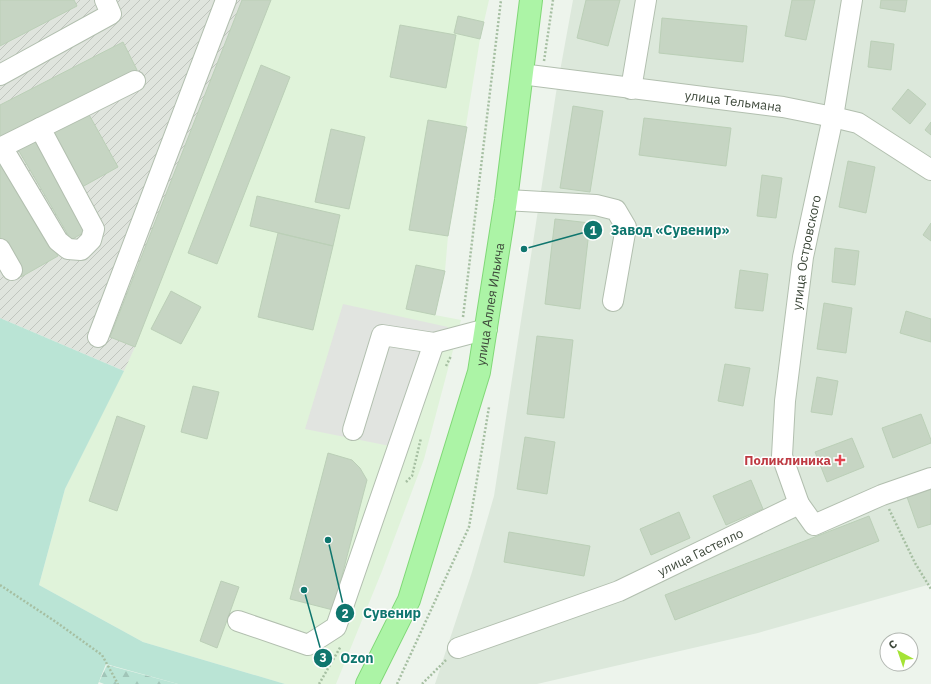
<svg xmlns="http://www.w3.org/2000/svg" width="931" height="684" viewBox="0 0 931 684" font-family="'IBM Plex Sans',sans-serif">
<defs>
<pattern id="industrial-furrows" width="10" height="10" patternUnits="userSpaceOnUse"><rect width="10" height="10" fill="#dfe4dd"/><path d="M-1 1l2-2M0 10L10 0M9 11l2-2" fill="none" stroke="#c0c5be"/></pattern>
<pattern id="forest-firs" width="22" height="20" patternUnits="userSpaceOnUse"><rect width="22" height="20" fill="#bae4d5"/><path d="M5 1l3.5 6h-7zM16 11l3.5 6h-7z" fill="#a1c5b8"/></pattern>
</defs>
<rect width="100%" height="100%" fill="#edf4ec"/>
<path fill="#dce8db" d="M573,0H931V584L758,633L537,684H435L472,572L494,496L556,93Z"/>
<path fill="#e0f3da" d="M271,0H489L480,39L448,236L445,271L435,315L461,320L424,459L382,571L336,684H285L143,642L39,585L65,489L135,347Z"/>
<path fill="url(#industrial-furrows)" d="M0,0H271L135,347L124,371L0,318Z"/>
<path fill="#bae4d5" d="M0,318L124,371L65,489L39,585L143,642L285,684H178L106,664L98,684H0Z"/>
<path fill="url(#forest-firs)" d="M107,665L178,684H104L99,682Z"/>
<path fill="#e1e4e0" d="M343,304L448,327L405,449L305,429Z"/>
<path fill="#c6d5c3" stroke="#bbcfb7" d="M0,0H74L77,6L0,46Z
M242,0H271L135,347L110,337Z
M586,0H620L608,46L577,38Z
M792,0H815L806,40L785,36Z
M881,0H907L905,12L880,8Z
M458,16L484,22L480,39L454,33Z
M662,18L747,26L743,62L659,53Z
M400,25L456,35L446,88L390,77Z
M871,41L894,44L891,70L868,67Z
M123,42L137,70L0,141V105Z
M261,65L290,77L217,264L188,253Z
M908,89L926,104L910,124L892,109Z
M573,106L603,111L590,192L560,188Z
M87,111L118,167L82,187L51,131Z
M644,118L731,128L726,166L639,155Z
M428,120L467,127L448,236L409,230Z
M931,122V135L925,130Z
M331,129L365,137L349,209L315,202Z
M32,136L88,230L71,240L16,146Z
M0,155L58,256L21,277L0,240Z
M848,161L875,167L866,213L839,207Z
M762,175L782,178L776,218L757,216Z
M257,196L340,215L333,246L250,226Z
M555,219L590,223L580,309L545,304Z
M931,223V241L923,235Z
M278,233L333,246L313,330L258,317Z
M835,248L859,251L855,285L832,282Z
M416,265L445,271L435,315L406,309Z
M740,270L768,274L763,311L735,308Z
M171,291L201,307L181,344L151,329Z
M824,303L852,308L846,353L817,349Z
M906,311L931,319V342L900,333Z
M537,336L573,340L564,418L527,414Z
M725,364L750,368L743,406L718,401Z
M817,377L838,381L832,415L811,412Z
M193,386L219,392L207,439L181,432Z
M921,414L931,440V443L893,458L882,428Z
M117,416L145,426L117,511L89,501Z
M525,437L555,442L547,494L517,489Z
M852,438L864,467L827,482L815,452Z
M328,453L352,460L360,468L367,480L333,610L290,599Z
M751,480L763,509L726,525L713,496Z
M931,489V524L918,528L907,497Z
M679,512L690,538L651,555L640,529Z
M869,516L879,541L675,620L665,595Z
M509,532L590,546L584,576L504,562Z
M221,581L239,587L217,648L200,641Z"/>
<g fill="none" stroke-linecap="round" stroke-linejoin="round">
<g stroke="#b2bfaf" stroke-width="22">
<g id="minor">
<path id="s1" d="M521,74L783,107L833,117L858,123L931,170"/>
<path d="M0,75L111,14L105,0"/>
<path d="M631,89L646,0"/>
<path d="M2,147L58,241L68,249L81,250L91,240L94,229L40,128"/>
<path d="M0,148L135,81"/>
<path d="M506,200L596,205L616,210L626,227L613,301"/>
<path d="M0,249L12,270"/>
<path d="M98,337L226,0"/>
<path d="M353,430L382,335L434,343L487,329"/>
<path id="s2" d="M799,504L782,456L785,401L803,257L833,117L852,0"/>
<path d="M238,621L308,645L336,627L434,343"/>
<path id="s3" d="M458,648L619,591L799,504L814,525L882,495L931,478"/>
</g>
</g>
<g stroke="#80d877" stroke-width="24">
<g id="major">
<path id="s4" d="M367,684L409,600L479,372L506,200L531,0"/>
</g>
</g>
<path stroke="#a6bfa2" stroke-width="2.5" stroke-dasharray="2 2" stroke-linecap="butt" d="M544,61L553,0
M463,317L501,0
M446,366L451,356
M406,482L412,476L421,438
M889,509L915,563L931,589
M0,585L56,622L102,655L118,684
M319,684L341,646
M397,684L469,527L489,407
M422,684L446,660"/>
<use href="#minor" stroke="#fff" stroke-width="20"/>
<use href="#major" stroke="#acf4a6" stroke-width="22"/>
</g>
<path fill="#e0444e" stroke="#fff" stroke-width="1.5" d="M838 454h4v4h4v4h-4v4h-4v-4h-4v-4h4z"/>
<g text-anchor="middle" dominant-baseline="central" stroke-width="3" stroke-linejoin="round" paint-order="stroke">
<g font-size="13" fill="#3d483a" stroke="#fff">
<text stroke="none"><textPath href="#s1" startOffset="214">улица Тельмана</textPath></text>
<text stroke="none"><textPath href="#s2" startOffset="256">улица Островского</textPath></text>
<text stroke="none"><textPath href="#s4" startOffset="401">улица Аллея Ильича</textPath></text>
<text stroke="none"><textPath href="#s3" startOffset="261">улица Гастелло</textPath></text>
</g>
<g font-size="13" font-weight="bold" fill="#be3a42" stroke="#fff" text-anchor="end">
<text x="831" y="460">Поликлиника</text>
</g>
</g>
<path fill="none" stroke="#0f766e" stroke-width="1.5" d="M524 249L593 230M328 540L345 613M304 590L323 658"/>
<g fill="#0f766e" stroke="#fff" stroke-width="1.5">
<circle cx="524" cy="249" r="4"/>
<circle cx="328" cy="540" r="4"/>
<circle cx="304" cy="590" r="4"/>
<circle cx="593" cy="230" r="10"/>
<circle cx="345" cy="613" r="10"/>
<circle cx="323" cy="658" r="10"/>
</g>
<g font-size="12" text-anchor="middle" font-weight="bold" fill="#fff">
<text x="593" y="235">1</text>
<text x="345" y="618">2</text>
<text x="323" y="662">3</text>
</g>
<g font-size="14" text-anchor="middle" font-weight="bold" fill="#0f766e" stroke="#fff" stroke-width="3" stroke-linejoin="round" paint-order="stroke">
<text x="670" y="235">Завод «Сувенир»</text>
<text x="392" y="618">Сувенир</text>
<text x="357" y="663">Ozon</text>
</g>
<g transform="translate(899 652) rotate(320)"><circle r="19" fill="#ffffff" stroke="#b1b6b0"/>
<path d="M0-3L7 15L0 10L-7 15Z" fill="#a4e335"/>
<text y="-6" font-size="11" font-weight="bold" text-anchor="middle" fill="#3d483a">С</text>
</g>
</svg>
